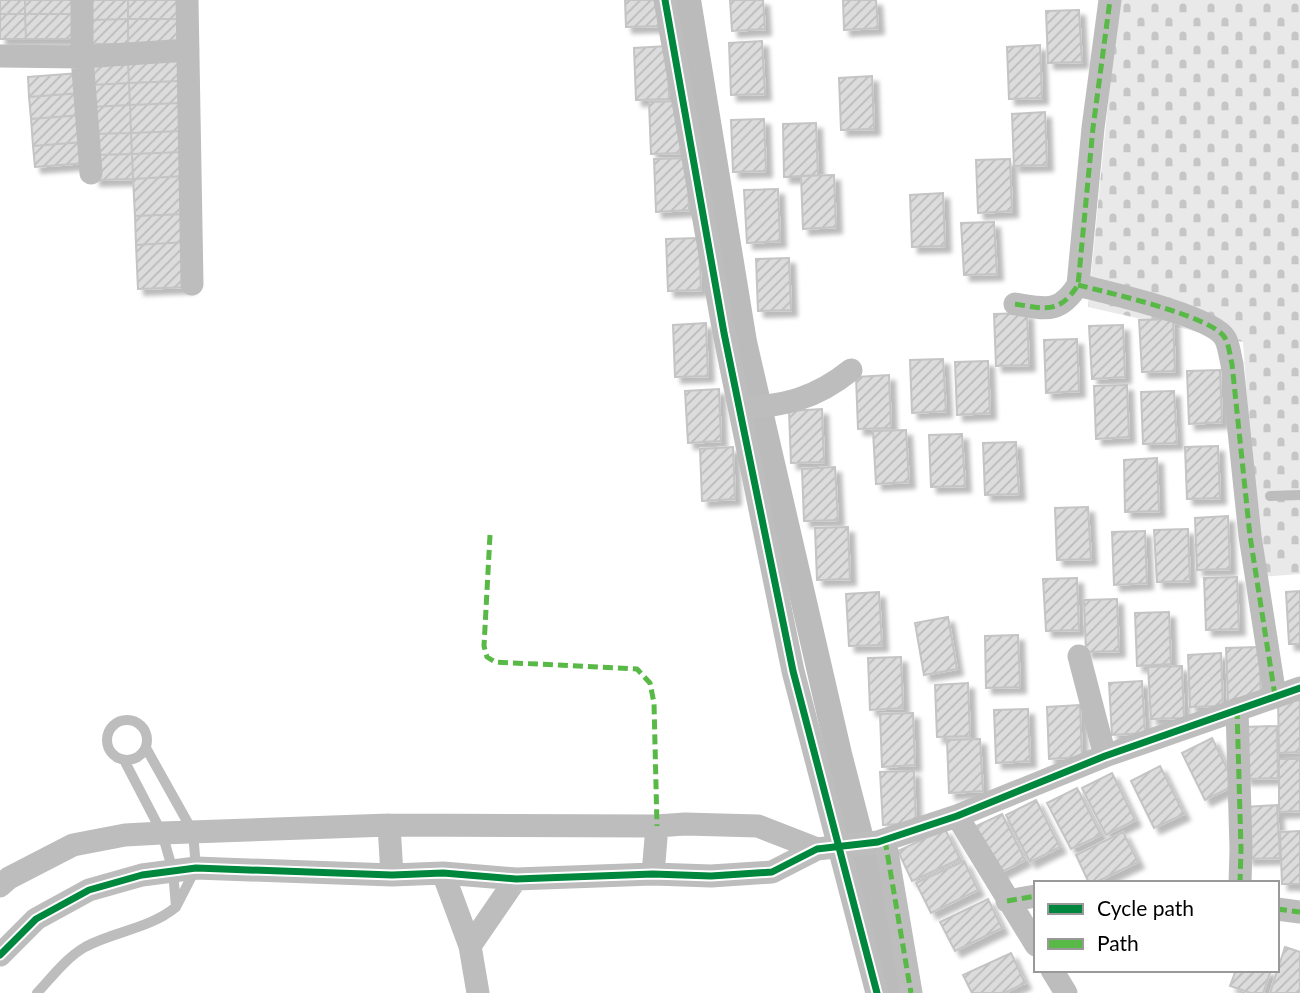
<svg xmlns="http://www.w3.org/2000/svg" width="1300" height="993" viewBox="0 0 1300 993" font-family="Lato,sans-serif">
<defs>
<pattern id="cemetery-stones" width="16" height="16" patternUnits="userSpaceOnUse" patternTransform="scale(1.75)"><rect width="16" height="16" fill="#e9e9e9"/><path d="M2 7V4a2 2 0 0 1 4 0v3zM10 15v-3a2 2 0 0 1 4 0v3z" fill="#c6c6c6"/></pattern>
<pattern id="building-hatch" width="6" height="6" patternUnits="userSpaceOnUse" patternTransform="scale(1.75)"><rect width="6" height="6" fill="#dcdcdc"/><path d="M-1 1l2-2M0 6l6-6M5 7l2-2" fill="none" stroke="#bbb"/></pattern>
<filter id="shadow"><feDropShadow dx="6" dy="6" stdDeviation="2" flood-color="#0004"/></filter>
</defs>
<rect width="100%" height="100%" fill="#fff"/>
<path fill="url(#cemetery-stones)" d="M1118,0H1300V574L1260,577L1243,342L1088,307Z"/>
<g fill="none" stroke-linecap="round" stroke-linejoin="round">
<path stroke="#bbb" stroke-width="26" d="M688,0L744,342L839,754L880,913L895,993"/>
</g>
<path fill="url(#building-hatch)" stroke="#c4c4c4" stroke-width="2" filter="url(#shadow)" d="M0,0H25V14H0Z
M25,0H77V14H25Z
M89,0H128V19L89,20Z
M128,0H179V19H128Z
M625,0H658L659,26L626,27Z
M730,0H763L765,29L732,31Z
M843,0H876L878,28L844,30Z
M1079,10L1082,62L1048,63L1046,11Z
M0,14H25L26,39H0Z
M25,14H77V39H26Z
M128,19H179V44H128Z
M128,19V44H89V20Z
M762,41L765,94L731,95L729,43Z
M1040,45L1042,98L1009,99L1007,47Z
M667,46L669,99L636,100L634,48Z
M179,61L180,81L129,83L128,63Z
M128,63L129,83L90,85L89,65Z
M79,73L81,93L29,97L28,77Z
M872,76L874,129L841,130L839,78Z
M180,81L181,103L130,105L129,83Z
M129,83L130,105L91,107L90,85Z
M81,93L82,115L31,119L29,97Z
M682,101L684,153L651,154L649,102Z
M181,103L182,131L131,133L130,105Z
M130,105L131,133L92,134L91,107Z
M1045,112L1047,165L1014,166L1012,114Z
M82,115L84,142L33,146L31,119Z
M764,119L766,171L733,172L731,120Z
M816,123L818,175L784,177L783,124Z
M182,131L183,152L132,154L131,133Z
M131,133L132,154L93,155L92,134Z
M84,142L86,163L35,167L33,146Z
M183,152L184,176L133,179L132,154Z
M132,154L133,179L94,180L93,155Z
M687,158L689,210L656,212L654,159Z
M1010,159L1012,211L978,213L976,160Z
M834,175L836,227L803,229L801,176Z
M184,176L186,214L135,216L133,179Z
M778,189L780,241L747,243L744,190Z
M943,193L945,246L912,247L910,195Z
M186,214L187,242L136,245L135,216Z
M994,222L997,274L964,275L961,223Z
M699,238L701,290L668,291L666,239Z
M187,242L189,287L138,289L136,245Z
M789,258L791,310L758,311L756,259Z
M1027,313L1029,365L996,366L994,314Z
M1173,319L1175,371L1142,372L1139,320Z
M706,323L708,376L675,377L673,325Z
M1123,325L1125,377L1092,379L1089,326Z
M1077,339L1079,391L1046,393L1044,340Z
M943,359L946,411L912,413L910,360Z
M988,361L990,413L957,415L955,362Z
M1220,370L1222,422L1189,424L1187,371Z
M889,375L891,428L858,429L856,377Z
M1127,385L1129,437L1096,439L1094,386Z
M719,389L721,441L688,443L685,391Z
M1174,391L1177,443L1143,444L1141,392Z
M822,409L824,462L791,463L789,411Z
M906,430L909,482L876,484L873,431Z
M962,434L965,486L931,487L929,435Z
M1016,442L1019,494L985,495L983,443Z
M1218,446L1220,498L1187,499L1185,447Z
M733,447L735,499L702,501L700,449Z
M1157,458L1159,511L1125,512L1124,460Z
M835,467L838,520L804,521L802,469Z
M1088,507L1091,559L1057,560L1055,508Z
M1228,516L1230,569L1197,570L1195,518Z
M848,527L850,579L817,580L815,528Z
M1188,529L1190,581L1157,582L1154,530Z
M1145,531L1147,583L1114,585L1112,532Z
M1237,577L1239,629L1206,630L1204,578Z
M1077,578L1079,630L1046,631L1043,579Z
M1300,591V644H1289L1286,592Z
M879,592L882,645L849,646L846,594Z
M1117,599L1119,651L1086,652L1084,600Z
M1169,612L1171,664L1137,666L1135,613Z
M948,617L957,669L924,675L915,623Z
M1018,635L1020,687L986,688L985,636Z
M1259,647L1261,699L1228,701L1226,648Z
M1221,653L1223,706L1190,707L1188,655Z
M901,657L903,708L870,710L868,658Z
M1182,666L1184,718L1151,719L1148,667Z
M1142,681L1145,733L1112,735L1109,683Z
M968,683L970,736L937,737L935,685Z
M1300,700V752L1279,753L1278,701Z
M1080,705L1082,757L1049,759L1047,707Z
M1028,709L1030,761L996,763L994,710Z
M913,713L915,765L882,767L880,714Z
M1277,726L1278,778L1245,779L1243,727Z
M1212,738L1235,785L1205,800L1182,753Z
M980,739L983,791L949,793L947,740Z
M1279,759H1300V811L1279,812Z
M1160,766L1184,814L1154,828L1131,781Z
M914,771L916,823L883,825L880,772Z
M1112,773L1135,820L1106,835L1082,788Z
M1077,788L1101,835L1071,849L1047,803Z
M1036,800L1060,847L1030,862L1006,815Z
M1277,805L1280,858L1247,859L1244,807Z
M1002,814L1025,860L996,875L972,828Z
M945,829L960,859L912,881L898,851Z
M1300,831V884H1282L1280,832Z
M1123,832L1138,862L1094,883H1089L1076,855Z
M964,861L978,890L931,913L916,883Z
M988,899L1002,928L955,951L940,922Z
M1285,947L1300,952V993H1270Z
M1011,953L1025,983L1004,993H972L963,975Z
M1236,970H1271L1263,993H1251L1230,986Z"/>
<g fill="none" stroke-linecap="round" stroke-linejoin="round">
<path stroke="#bdbdbd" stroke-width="10" d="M1270,496L1300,495
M107 740a20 20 0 1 1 40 0a20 20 0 1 1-40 0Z
M124,760L162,833L173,871L176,907
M37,993C52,977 66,958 85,947C115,931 149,929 176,907L196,868L193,832L146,748"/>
<path stroke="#bdbdbd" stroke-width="23" d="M82,0V57L91,173
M187,0L192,284
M665,0L724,333L793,671L877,993
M0,56L82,57L188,50
M1078,285C1105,292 1213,316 1225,338C1229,345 1230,356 1232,364L1250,536L1275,696
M1015,304C1047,309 1059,314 1078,285L1093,128L1110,0
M740,409C786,405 815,399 851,370
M1079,656L1105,756
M1237,709L1241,849L1240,883
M957,816L1036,945
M389,825L392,875
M885,840L911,993
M443,873L470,946L478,993
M653,874L657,826
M0,886L9,878L73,845L125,835L162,833L389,825L657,826L685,824L758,826L817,849
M1007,901L1036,896
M1277,909L1300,912
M470,946L516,879
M0,955L36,919L89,890L142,875L196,868L392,875L443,873L516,879L653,874L711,876L772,872L817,849L878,842L957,816L1105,756L1300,688
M1052,970L1066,993"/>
<path stroke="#58b947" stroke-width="5" stroke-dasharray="10 5" stroke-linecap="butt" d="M1078,285C1105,292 1213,316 1225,338C1229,345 1230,356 1232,364L1250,536L1275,696
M1015,304C1047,309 1059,314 1078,285L1093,128L1110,0
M490,535L484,646L487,657L495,662L637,669L650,683L654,703L657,826
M1237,709L1241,849L1240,883
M885,840L911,993
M1007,901L1036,896
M1277,909L1300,912"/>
<g stroke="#fff" stroke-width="11">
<path id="cycleway" d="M665,0L724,333L793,671L877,993
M0,955L36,919L89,890L142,875L196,868L392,875L443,873L516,879L653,874L711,876L772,872L817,849L878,842L957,816L1105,756L1300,688"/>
</g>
<use href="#cycleway" stroke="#00873e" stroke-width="7"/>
</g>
<rect x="1034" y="881" width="245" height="91" fill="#ffffff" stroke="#999999" stroke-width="2"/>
<rect x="1048" y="904" width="35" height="10" fill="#00873e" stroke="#999999" stroke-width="2"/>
<text x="1097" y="916" font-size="21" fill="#000000">Cycle path</text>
<rect x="1048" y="939" width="35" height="10" fill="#58b947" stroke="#999999" stroke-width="2"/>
<text x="1097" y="951" font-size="21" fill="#000000">Path</text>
</svg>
